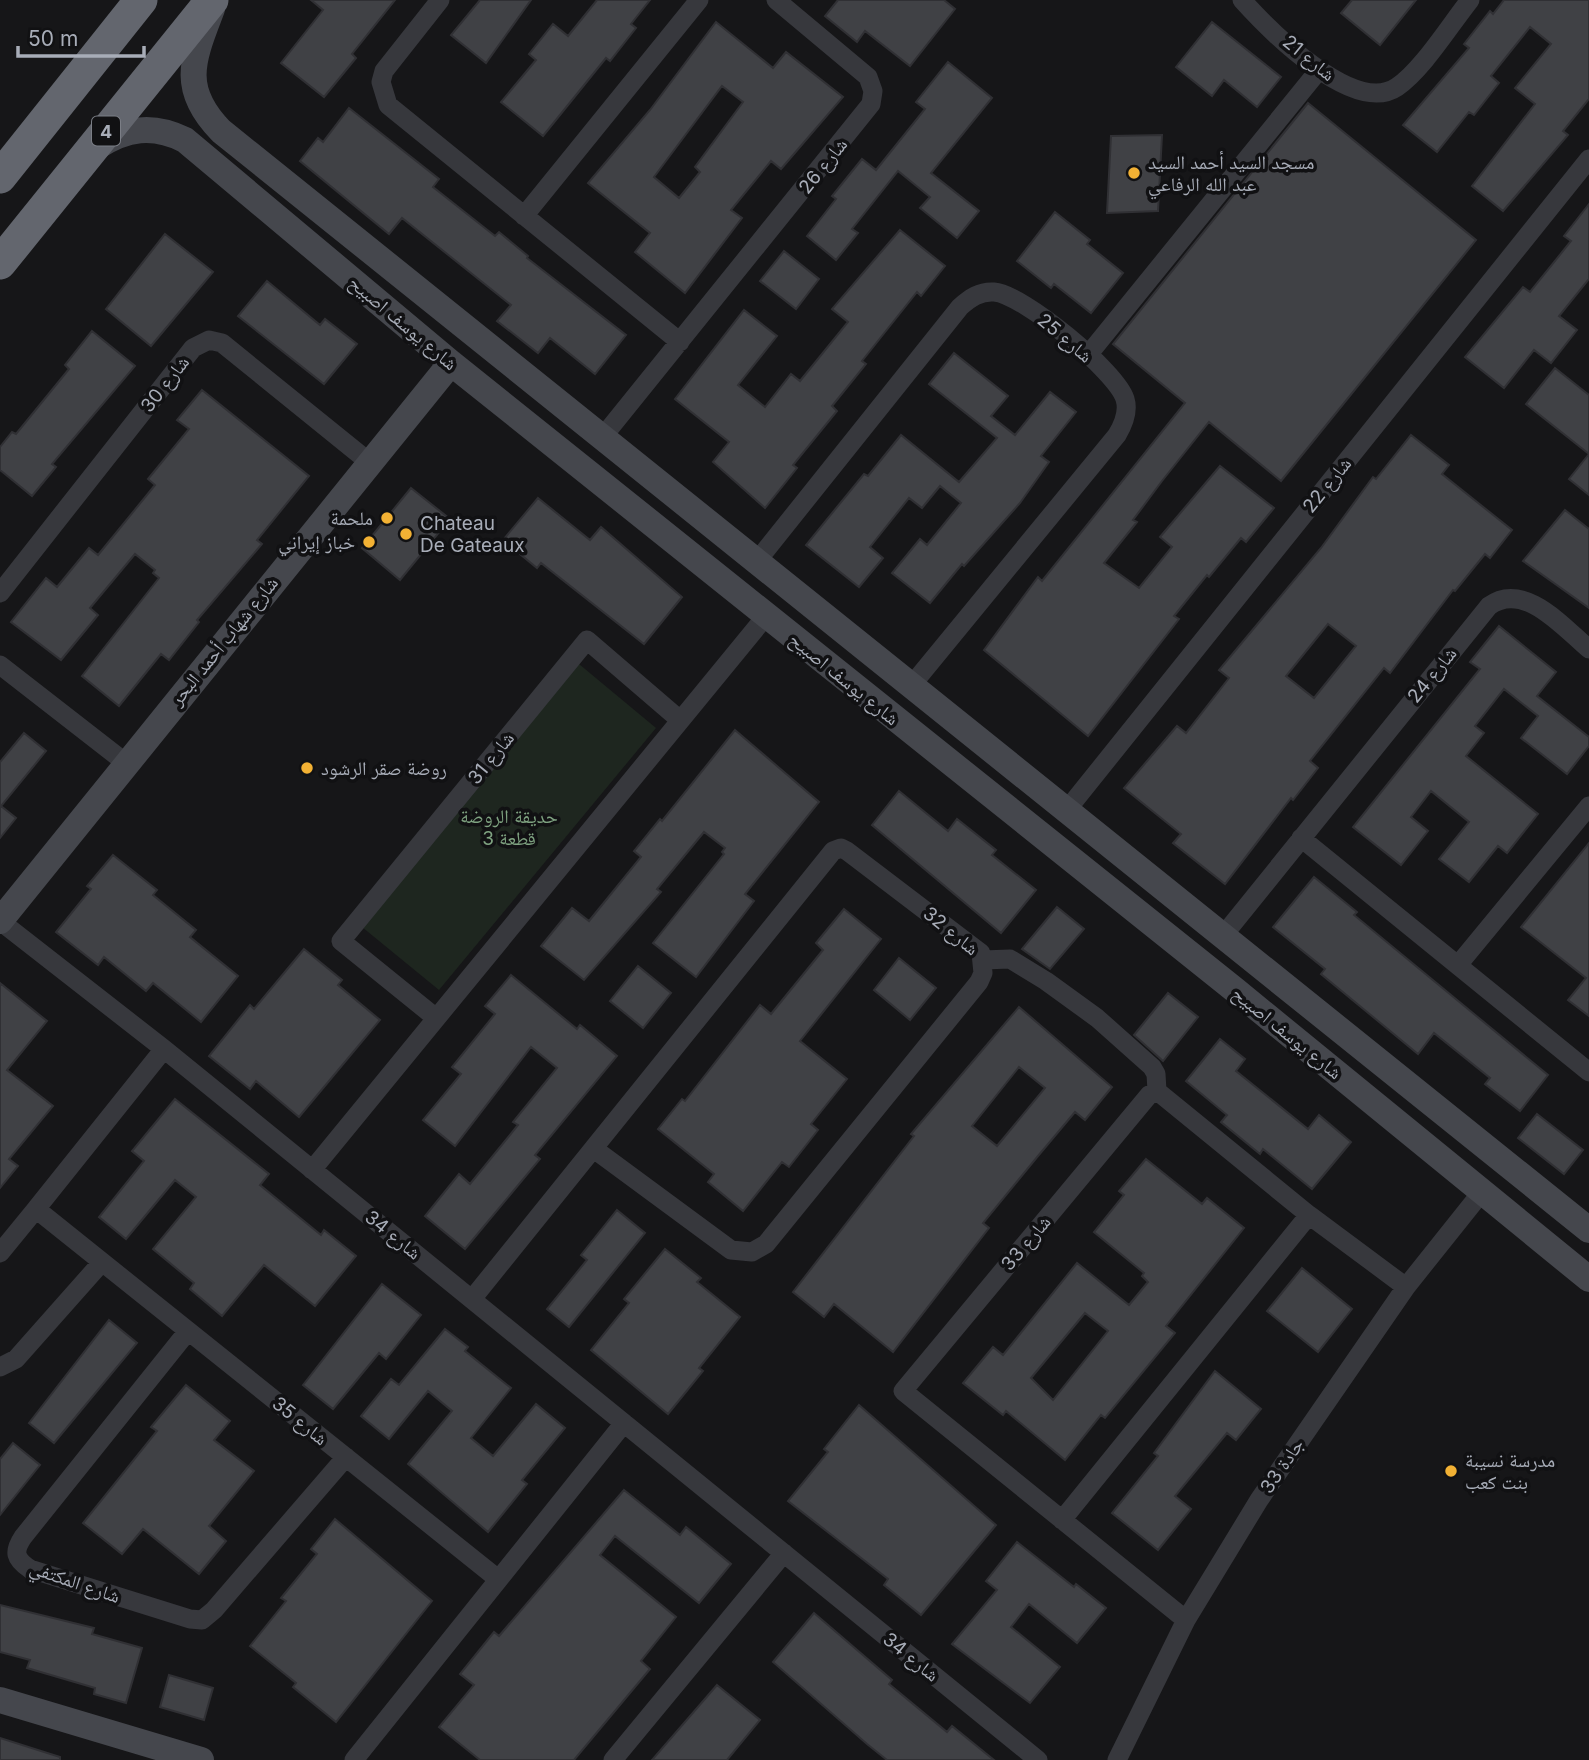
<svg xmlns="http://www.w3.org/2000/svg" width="1589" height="1760" viewBox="0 0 1589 1760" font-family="Inter,'Noto Naskh Arabic',sans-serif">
<rect width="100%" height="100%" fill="#161618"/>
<path fill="#1e261f" d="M579,664L656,728L439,990L362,927Z"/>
<path fill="#404145" stroke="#303034" stroke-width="2" fill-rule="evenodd" d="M311,0H395L352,54L356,58L324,97L281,63L323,10Z
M480,0H531L486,63L451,35Z
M597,0H650L631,24L636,28L610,61L606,58L543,136L501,102L536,60L529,54L553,24L568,36Z
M838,0H944L955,9L910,66L865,31L857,42L825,16Z
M1352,0H1416L1380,45L1341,13Z
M1504,0H1589V99L1563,131L1568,135L1503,211L1472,186L1535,104L1515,88L1551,44L1530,27L1491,76L1499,83L1474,115L1469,112L1437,152L1403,125L1469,48L1464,44L1490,11L1493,14Z
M716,22L773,68L786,52L843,97L781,169L771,161L731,210L742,218L685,293L635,252L650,233L588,183L650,110ZM722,86L743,102L695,167L700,172L679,198L654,177Z
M1212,22L1281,77L1257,107L1224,80L1212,96L1176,67Z
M948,62L992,98L931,173L979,211L957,238L920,208L930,197L898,171L852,229L858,233L836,260L807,236L836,199L832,196L862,159L876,170L925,109L916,102Z
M1308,103L1476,240L1281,481L1209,422L1162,481L1133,520L1137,522L1104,563L1139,588L1172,547L1160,537L1220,466L1274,508L1246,542L1241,538L1209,577L1207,575L1174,616L1179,619L1088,736L984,650L1038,577L1042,581L1185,403L1113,344Z
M349,108L439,179L433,187L495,236L499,232L528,256L527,258L626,335L595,374L550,338L538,353L497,321L511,305L402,218L389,234L300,161L318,138L323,142Z
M1162,135L1158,211L1107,213L1111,136Z
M1589,204V279L1559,316L1577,330L1551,363L1534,350L1504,388L1465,357L1523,287L1530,292L1571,241L1564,236Z
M1055,212L1090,240L1087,244L1123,273L1091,313L1054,284L1051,288L1017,261Z
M900,230L945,266L921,296L917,292L862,361L866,364L832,406L837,411L793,465L797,468L765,508L713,462L729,442L675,399L744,310L777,336L738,385L765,407L791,374L800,381L848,322L832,309Z
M165,234L213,272L151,346L106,309Z
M784,251L819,279L796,309L760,281Z
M267,281L320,325L325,319L357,344L324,384L238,316Z
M92,331L135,366L52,464L56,467L32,496L0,470V447L12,432L16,434L69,369L65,365Z
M954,353L1008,396L991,416L1015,435L1050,392L1076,412L1041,456L1049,462L1020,503L964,566L962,564L930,603L892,573L920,539L927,545L961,503L940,486L922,508L909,498L870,547L883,558L859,587L806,545L864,474L868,476L901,435L959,482L997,438L929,384Z
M1555,368L1589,395V495L1569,479L1589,454L1526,404Z
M202,390L309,476L257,540L262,544L197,620L199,622L169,660L161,654L119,706L82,676L159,578L153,573L155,570L135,554L90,608L98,615L61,660L11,622L46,578L57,587L89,548L98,555L155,485L148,479L189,429L177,420Z
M1411,435L1449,465L1442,474L1512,530L1490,558L1485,554L1455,591L1453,590L1390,673L1384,668L1310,761L1318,768L1293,800L1291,798L1225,884L1173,843L1181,834L1124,788L1177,726L1186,733L1229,678L1219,670L1321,548L1373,477L1376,479ZM1328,624L1356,646L1314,698L1286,676Z
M411,488L450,519L400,580L362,548Z
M538,498L590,540L601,527L682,597L644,644L541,563L537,568L503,540Z
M1565,510L1589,529V608L1523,561Z
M1499,626L1556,672L1537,696L1589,737V746L1567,774L1521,738L1538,716L1504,689L1475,726L1484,733L1466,756L1538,814L1507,853L1498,846L1469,882L1439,859L1469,822L1431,791L1411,817L1428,831L1401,865L1353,827L1480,669L1470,662Z
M735,730L819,802L745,894L754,901L696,977L653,943L724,854L722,852L725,848L704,832L657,889L661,892L584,980L541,946L572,908L589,921L641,857L634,851L660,819L662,821Z
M24,733L46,751L1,806L16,818L0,838V762Z
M899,791L948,831L957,819L996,850L992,855L1036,890L1001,933L872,825Z
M1589,843V1016L1568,1000L1586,978L1521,927Z
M113,855L157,890L153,895L196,930L190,937L238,976L201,1022L153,983L146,991L104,957L98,965L56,932L91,889L87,886Z
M1314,877L1357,912L1354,915L1548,1075L1520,1111L1485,1084L1490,1078L1434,1033L1418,1054L1321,974L1325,969L1273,927Z
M1057,907L1084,929L1050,969L1022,949Z
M844,909L881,939L800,1041L847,1079L811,1124L818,1130L789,1167L782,1162L743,1211L708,1182L714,1174L658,1129L682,1099L685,1101L760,1005L771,1014L823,950L816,943Z
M304,949L342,980L338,985L380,1020L299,1117L256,1081L250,1089L209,1056L250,1005L254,1009Z
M899,958L936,988L910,1020L874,990Z
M638,966L671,993L643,1028L610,1001Z
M511,975L577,1029L580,1025L617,1056L535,1155L540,1159L465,1249L425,1216L459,1174L470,1184L518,1125L513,1122L557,1068L531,1047L455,1146L423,1120L461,1074L452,1067L495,1014L485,1006Z
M0,983L47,1021L7,1070L53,1106L9,1159L18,1166L0,1188Z
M1168,993L1198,1017L1163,1061L1134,1035Z
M1019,1007L1112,1087L1085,1120L1075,1112L1038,1156L983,1223L989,1228L893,1352L834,1304L824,1317L793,1292L914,1136L911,1134ZM1019,1067L1045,1088L997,1146L972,1126Z
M1220,1039L1245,1059L1236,1071L1308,1129L1319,1115L1351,1142L1312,1189L1263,1149L1260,1154L1221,1122L1227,1115L1186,1081Z
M175,1099L269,1174L260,1185L321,1235L324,1230L356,1256L315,1306L264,1265L222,1316L190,1289L194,1283L153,1249L196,1197L175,1180L126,1239L99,1217L144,1161L132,1151Z
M1537,1114L1583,1150L1564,1174L1518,1138Z
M1146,1159L1202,1204L1207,1198L1244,1228L1166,1326L1175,1333L1105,1418L1101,1415L1065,1460L1006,1411L1003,1415L963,1383L993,1347L1003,1355L1077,1263L1129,1305L1148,1282L1142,1276L1144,1273L1094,1232L1124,1195L1119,1191ZM1085,1313L1108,1331L1053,1400L1031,1378Z
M617,1210L645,1233L569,1327L547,1309L587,1260L581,1255Z
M665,1249L701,1278L697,1282L740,1317L699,1368L703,1371L668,1414L591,1350L629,1303L624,1299Z
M1302,1268L1352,1309L1318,1352L1267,1311Z
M382,1284L421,1315L386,1359L379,1353L333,1409L303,1385Z
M109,1320L137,1343L54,1443L29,1423Z
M445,1329L468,1347L465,1351L511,1388L471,1438L493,1456L536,1404L565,1428L522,1480L527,1484L488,1532L408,1464L452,1411L428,1391L389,1439L361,1416L391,1379L399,1385Z
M1215,1371L1261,1409L1236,1440L1227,1433L1175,1496L1191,1509L1158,1550L1112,1513L1158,1456L1154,1453Z
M186,1385L230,1421L214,1440L254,1471L209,1526L226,1541L199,1574L143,1529L122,1554L83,1523L157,1431L151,1427Z
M859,1405L996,1525L921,1615L884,1585L888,1579L788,1501L828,1452L824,1449Z
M13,1443L40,1465L0,1515V1459Z
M624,1490L680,1535L686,1527L731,1564L699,1603L615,1536L600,1555L676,1617L641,1661L650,1669L574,1760H480L439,1727L474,1685L460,1674L494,1632L499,1636Z
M335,1519L432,1601L336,1722L293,1687L296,1683L250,1646L286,1601L281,1598L317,1554L311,1549Z
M1017,1542L1074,1587L1076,1584L1106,1608L1077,1643L1029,1604L1011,1627L1060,1667L1030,1703L952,1644L997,1590L986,1581Z
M0,1605L94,1628L92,1634L142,1648L126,1703L94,1694L95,1688L27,1668L30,1660L0,1652Z
M814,1613L892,1680L889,1684L947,1732L952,1726L994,1760H887L867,1744L773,1662Z
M169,1675L213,1688L204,1720L160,1707Z
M717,1685L760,1720L727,1760H652Z
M0,1738L60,1757V1760H0Z"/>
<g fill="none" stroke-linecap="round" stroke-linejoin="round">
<path stroke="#37383d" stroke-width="19" d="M440,0L384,71L381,82L388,105L680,342
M1242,0C1270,31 1354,116 1397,87C1423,69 1450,25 1470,0
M524,216L699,0
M1088,355L1319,70
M601,439L871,104L873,91L868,77L776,0
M757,561L960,307C970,298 980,291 994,292C1023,294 1117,372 1125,399C1129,412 1123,425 1117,435L911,686
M0,593L193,348L209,340L222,343L369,462
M0,665L126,763
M1066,811L1589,159
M1301,838L1589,1072
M0,921L164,1049L1038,1760
M1222,937L1489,606C1524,580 1564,628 1589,649
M983,960L1010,959L1046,981L1097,1018L1152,1067L1156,1074L1157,1091
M1458,965L1589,806
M436,1018L341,941L587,640L680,720
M164,1049L36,1209L498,1579
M1157,1091L1149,1095L903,1391L1186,1620
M1157,1091L1309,1215L1406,1287
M312,1170L766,616
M0,1253L36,1209
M472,1299L833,851L841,848L847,851L981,953L983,973L979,982L766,1244L752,1252L731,1250L594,1149
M188,1331L23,1537C13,1552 15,1559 30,1569L190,1619L202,1620L214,1610L346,1457
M0,1367L16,1359L102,1262
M1062,1520L1309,1215
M354,1760L624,1423
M613,1760L784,1553
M1117,1760L1186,1620L1259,1500L1406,1287L1481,1193"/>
<path stroke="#45474d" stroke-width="26" d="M212,9C193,59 179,88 221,131L1589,1230
M97,147C126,128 153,124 185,140L451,363L1235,990L1589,1279
M0,921L451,363
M0,1700L201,1760"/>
<path stroke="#63666e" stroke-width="33" d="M0,177L141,0
M0,263L212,0"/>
</g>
<g fill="#f2b134" stroke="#111113" stroke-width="2.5">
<circle cx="1134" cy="173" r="7"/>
<circle cx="387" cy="518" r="7"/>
<circle cx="406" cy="534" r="7"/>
<circle cx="369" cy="542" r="7"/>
<circle cx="307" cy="768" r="7"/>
<circle cx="1451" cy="1471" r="7"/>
</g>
<g text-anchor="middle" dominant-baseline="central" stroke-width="7" stroke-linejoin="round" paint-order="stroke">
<rect fill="#111113" stroke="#7b7e86" stroke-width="2" x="92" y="116.5" width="28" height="29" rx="5"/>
<g font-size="18" font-weight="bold" fill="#a8adb8">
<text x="106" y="131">4</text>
</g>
<g font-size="19" fill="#a8adb8" stroke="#111113">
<text transform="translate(1309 58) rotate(39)">شارع 21</text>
<text transform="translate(823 166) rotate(-51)">شارع 26</text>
<text transform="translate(403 323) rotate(40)">شارع يوسف اصبيح</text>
<text transform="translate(1065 338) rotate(40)">شارع 25</text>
<text transform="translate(165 384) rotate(-52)">شارع 30</text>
<text transform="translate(1327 485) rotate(-51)">شارع 22</text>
<text transform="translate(224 641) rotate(-51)">شارع شهاب أحمد البحر</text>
<text transform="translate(1432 675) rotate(-51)">شارع 24</text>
<text transform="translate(844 679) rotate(39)">شارع يوسف اصبيح</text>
<text transform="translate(491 758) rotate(-51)">شارع 31</text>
<text transform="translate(951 931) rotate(39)">شارع 32</text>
<text transform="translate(1287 1033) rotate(39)">شارع يوسف اصبيح</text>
<text transform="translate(393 1235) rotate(39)">شارع 34</text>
<text transform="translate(1026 1243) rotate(-50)">شارع 33</text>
<text transform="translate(300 1421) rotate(39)">شارع 35</text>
<text transform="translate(1282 1466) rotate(-56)">جادة 33</text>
<text transform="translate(75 1582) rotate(19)">شارع المكتفي</text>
<text transform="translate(911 1657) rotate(39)">شارع 34</text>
</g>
<g font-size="19" fill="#a8adb8" stroke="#111113" text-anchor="start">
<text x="1148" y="162">مسجد السيد أحمد السيد<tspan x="1148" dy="22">عبد الله الرفاعي</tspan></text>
<text x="373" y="518" text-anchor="end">ملحمة</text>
<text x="420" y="523">Chateau<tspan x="420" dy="22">De Gateaux</tspan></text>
<text x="355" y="542" text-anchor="end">خباز إيراني</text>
<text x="321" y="768">روضة صقر الرشود</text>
<text x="1465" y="1460">مدرسة نسيبة<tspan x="1465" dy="22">بنت كعب</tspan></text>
</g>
<g font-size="19" fill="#7fa381" stroke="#111113">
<text x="509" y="816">حديقة الروضة<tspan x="509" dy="22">قطعة 3</tspan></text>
</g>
</g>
<path d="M18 46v10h126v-10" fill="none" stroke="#a8adb8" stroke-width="3.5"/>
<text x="28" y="46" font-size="21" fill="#a8adb8" stroke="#111113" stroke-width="5" paint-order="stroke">50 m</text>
</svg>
